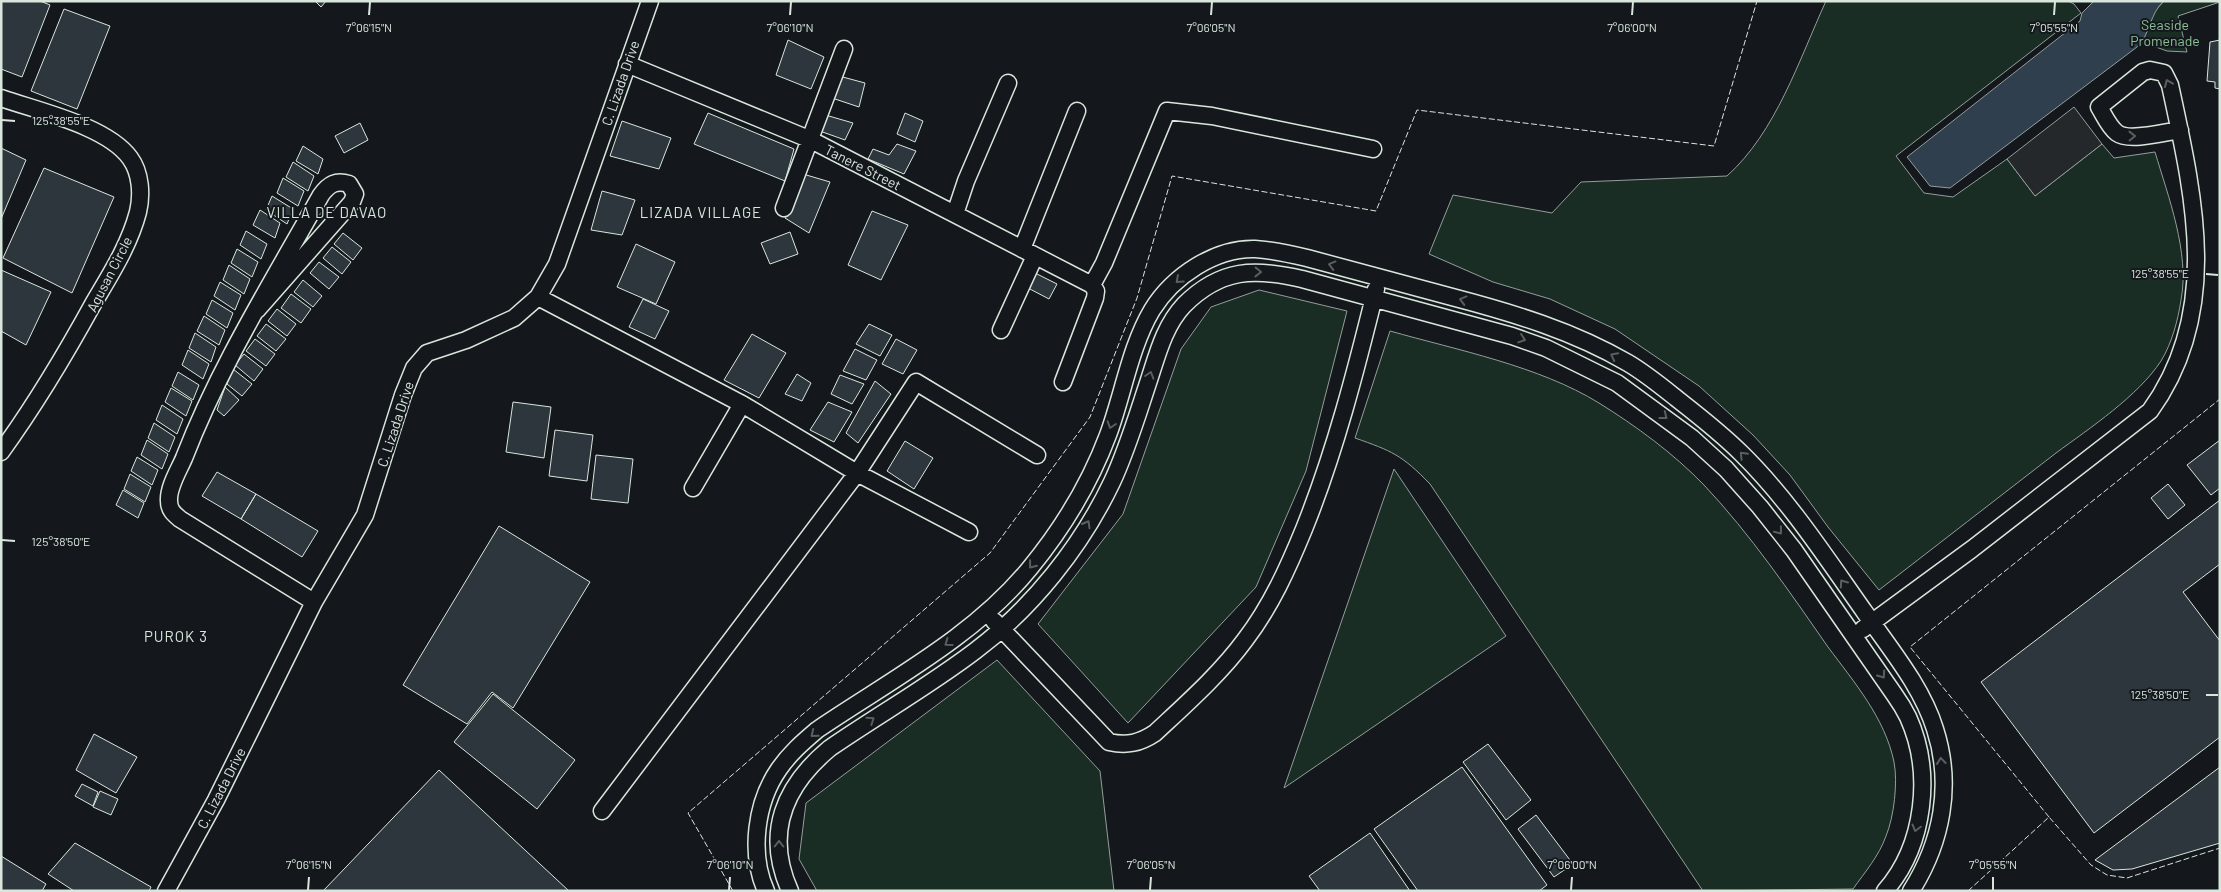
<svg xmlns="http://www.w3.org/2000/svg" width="2221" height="892" viewBox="0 0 2221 892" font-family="Barlow,sans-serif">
<rect width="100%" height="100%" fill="#14181c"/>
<path fill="#1a2d24" stroke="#939e99" d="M1826,1H2068L2074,4L2081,13L1896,156L1924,193L1953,197L2007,159L2035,196L2102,144L2114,158L2155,152C2168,196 2190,253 2181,300C2178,320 2172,343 2161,361C2138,396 2090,428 2056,453C1997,499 1938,544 1879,590L1828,527L1790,475L1753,435L1699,386L1615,329L1550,299L1493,282L1429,254L1453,195L1552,213L1581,182L1727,176C1776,132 1799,60 1826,1Z
M2164,1H2220V2L2178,16L2187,52L2167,51L2142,42L2154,12Z
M1259,290L1347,311L1306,471L1256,587L1128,723L1038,624L1123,514L1181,349L1211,307Z
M1390,331C1457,350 1539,366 1599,403C1636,426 1673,453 1704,485C1751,535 1789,591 1828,647C1854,682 1885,718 1894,762C1898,782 1894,817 1886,836C1879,856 1865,872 1853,889L1703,891L1430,484C1402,455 1392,451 1355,438Z
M1394,469L1506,636L1284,788Z
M997,660L1100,771L1114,891H817L799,859L806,803Z"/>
<path fill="#24282b" stroke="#939e99" d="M2074,107L2102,144L2035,196L2007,159Z"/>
<path fill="#2f3f4d" stroke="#939e99" d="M2094,1H2164C2149,14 2151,34 2137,47L1950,188L1930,186L1907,157L2080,21L2082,13Z"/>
<path fill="#2c363c" stroke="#d8e6dc" d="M1,1H40L50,5L22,77L1,69Z
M315,1H326L321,7Z
M64,9L110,26L77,109L31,91Z
M788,40L824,57L811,89L776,75Z
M2220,40V89L2215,88V82L2207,81L2210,42Z
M839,76L865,83L859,107L829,97Z
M708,113L794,149L785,181L694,144Z
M905,113L923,121L915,142L897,134Z
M822,114L853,123L845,140L817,130Z
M622,121L671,138L659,169L610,156Z
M360,123L368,140L344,153L335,136Z
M897,144L916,151L904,174L868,159L873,149L889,155Z
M303,146L323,159L318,174L296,161Z
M1,148L26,160L1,219Z
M293,162L314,176L308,191L286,177Z
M44,168L114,197L72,293L3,258Z
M803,174L830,182L809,233L785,218Z
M283,178L304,191L298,206L277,193Z
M602,191L635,200L622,235L591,230Z
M272,196L293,209L287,224L266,210Z
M260,210L280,223L275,238L253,225Z
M872,211L908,225L881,280L848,265Z
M246,231L267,244L261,259L240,245Z
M790,232L798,254L770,264L761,243Z
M343,233L362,248L353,260L334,244Z
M636,244L675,262L656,304L617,287Z
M332,247L351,262L342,274L323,258Z
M237,249L258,262L252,277L231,263Z
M319,262L339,277L329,289L310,273Z
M229,265L250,279L244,294L223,280Z
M1,270L51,292L26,345L1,331Z
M1035,273L1057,284L1049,299L1028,288Z
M303,280L322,296L313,307L294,292Z
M220,282L241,295L235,310L214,296Z
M291,294L311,309L301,323L281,308Z
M643,299L669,311L655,339L629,327Z
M212,300L233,313L227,328L206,314Z
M277,309L296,324L287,336L268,321Z
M204,316L225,330L219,345L197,331Z
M266,324L286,339L276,351L257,336Z
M869,324L892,335L880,356L856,344Z
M195,333L216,347L211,362L189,348Z
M752,334L786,353L759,398L724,380Z
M255,339L275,354L266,366L246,351Z
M896,339L917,350L903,374L882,364Z
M855,349L877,360L866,380L843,371Z
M188,350L209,364L203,379L182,365Z
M244,354L263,369L254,381L235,365Z
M233,369L252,384L242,396L227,384Z
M178,372L199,385L193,400L172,386Z
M797,374L811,383L802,401L785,394Z
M840,375L864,384L852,404L831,394Z
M875,381L891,394L858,443L846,433Z
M225,387L239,400L224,416L217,410Z
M171,388L192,401L186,416L165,402Z
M513,402L551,407L544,458L506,452Z
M828,402L852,412L834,442L810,430Z
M162,405L183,419L177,434L156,420Z
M154,423L175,437L169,452L148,438Z
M555,430L593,435L587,481L549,476Z
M147,440L168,454L162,469L141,455Z
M2220,440V488L2211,495L2187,465Z
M905,441L933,458L914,489L887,471Z
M596,455L633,459L628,503L591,499Z
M137,457L158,470L152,485L131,471Z
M217,472L256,494L241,519L202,496Z
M130,474L151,487L145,502L124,489Z
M2168,484L2185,505L2168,519L2151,498Z
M123,490L144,503L138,518L116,505Z
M256,494L318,531L302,557L241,519Z
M2220,500V564L2183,592L2220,641V737L2094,833L1981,682Z
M499,526L590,582L513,708L492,692L467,724L403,685Z
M493,694L575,760L537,809L454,742Z
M94,734L137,757L116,793L76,770Z
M1488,744L1531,800L1506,820L1463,762Z
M1462,767L1547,885L1539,891H1418L1374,829Z
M2220,767V843L2132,869L2113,870L2095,860Z
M439,770L569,891H323Z
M82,784L98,792L93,806L75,796Z
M100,791L118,799L111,815L93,807Z
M1536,815L1573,864L1554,877L1518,829Z
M1370,833L1410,891H1320L1309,876Z
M75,843L151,887L149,891H74L48,874Z
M1,856L46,884L42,891H1Z"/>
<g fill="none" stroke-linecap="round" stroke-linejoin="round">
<g stroke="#d8e6dc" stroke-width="19">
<path id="minor" d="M627,64L811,140L1092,285
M1,98C38,111 107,126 130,158C141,173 142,195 138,212C129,246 110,275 93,304C65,355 35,405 1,452
M784,208L844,49
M955,214L966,181L1008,83
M1022,249L1077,111
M1092,285L1104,263L1167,111L1212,116L1373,149
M538,297L742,404L857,473L969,532
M257,310L352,202L355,194L349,184C336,180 329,184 321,195C273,281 220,365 184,458C179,470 168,487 169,501C169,510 174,514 180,519L314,602
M1001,330L1035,256
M1063,382L1095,298L1096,291L1092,285
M693,488L742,404
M994,621L1109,742C1127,746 1140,743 1155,733C1186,704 1220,674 1245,640C1271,606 1288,568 1304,529C1335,452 1356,370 1376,289
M1863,629L1972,549L2150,411C2221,313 2195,200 2170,85L2164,73L2150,70L2143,72L2099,107C2104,115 2109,127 2117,133C2129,142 2166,132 2180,130
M602,811L857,473L916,382L1037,455
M166,891L216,800L314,602L365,515L403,395L414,368L427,353L466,340L514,318L538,297L557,264L650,1
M766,891C749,853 756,802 779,769C790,753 803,742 817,730C889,681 974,637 1030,568C1062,529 1090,483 1108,435C1123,395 1130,347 1152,310C1173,276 1215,248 1255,249C1273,250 1290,254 1307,258C1355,271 1404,284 1452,297C1513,313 1573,331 1628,363C1645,373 1661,386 1676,398C1699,416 1721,433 1741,453C1789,500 1827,559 1866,614C1891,650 1922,687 1935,729C1953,785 1942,842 1911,891
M790,891C764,833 784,786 830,748C878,715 929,686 975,651C1032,608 1081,547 1112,482C1127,450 1137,416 1148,383C1157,356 1164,326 1184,305C1221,268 1255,268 1302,279L1512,336L1546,348L1617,383L1692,438L1726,469L1760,507L1794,550L1894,694C1899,701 1904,709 1908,717C1933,772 1925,845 1885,891"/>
</g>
<use href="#minor" stroke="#14181c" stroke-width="16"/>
<path stroke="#d8e6dc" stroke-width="1" stroke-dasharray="6 2.5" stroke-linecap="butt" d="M2049,817L1910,647L2220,399
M733,891L688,813L990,553L1090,417L1137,298L1172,176L1376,211L1417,110L1714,146L1757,1
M1968,891L2049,817L2091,865L2107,875L2127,878L2220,848"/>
</g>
<defs><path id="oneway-chevron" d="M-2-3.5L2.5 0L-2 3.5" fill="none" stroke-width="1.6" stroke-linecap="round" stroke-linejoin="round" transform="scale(1.25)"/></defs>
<g stroke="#59605f">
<use href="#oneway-chevron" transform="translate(2168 83) rotate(-113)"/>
<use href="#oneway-chevron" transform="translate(2132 136) rotate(-1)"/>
<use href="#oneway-chevron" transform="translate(1332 265) rotate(-165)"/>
<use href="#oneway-chevron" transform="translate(1258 272) rotate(1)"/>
<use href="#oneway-chevron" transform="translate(1179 280) rotate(138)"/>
<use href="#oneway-chevron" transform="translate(1463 300) rotate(-165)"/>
<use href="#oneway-chevron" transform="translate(1522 339) rotate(19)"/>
<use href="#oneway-chevron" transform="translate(1614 356) rotate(-153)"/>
<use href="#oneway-chevron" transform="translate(1150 375) rotate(-72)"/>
<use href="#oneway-chevron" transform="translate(1664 416) rotate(38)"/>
<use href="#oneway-chevron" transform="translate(1111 425) rotate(108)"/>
<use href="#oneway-chevron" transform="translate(1743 455) rotate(-134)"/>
<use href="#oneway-chevron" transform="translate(1087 524) rotate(-60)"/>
<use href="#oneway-chevron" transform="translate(1779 531) rotate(52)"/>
<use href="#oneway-chevron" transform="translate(1032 565) rotate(128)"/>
<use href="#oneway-chevron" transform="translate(1843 583) rotate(-125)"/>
<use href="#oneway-chevron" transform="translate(948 643) rotate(144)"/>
<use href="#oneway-chevron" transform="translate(1882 675) rotate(55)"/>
<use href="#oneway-chevron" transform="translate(871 720) rotate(-34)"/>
<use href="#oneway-chevron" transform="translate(814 734) rotate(141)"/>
<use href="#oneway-chevron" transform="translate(1941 761) rotate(-97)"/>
<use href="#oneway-chevron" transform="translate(1916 828) rotate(105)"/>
<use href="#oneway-chevron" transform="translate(779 844) rotate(-90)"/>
</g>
<path fill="none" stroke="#d8e6dc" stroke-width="2" d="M369,15L370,2M790,15L791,2M1211,15L1212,2M1632,15L1633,2M2054,15L2055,2M2,120L15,121M2206,274L2218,275M2,540L15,541M2206,695H2218M308,890L309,877M729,890L730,877M1150,890L1151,877M1571,890L1572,877M1993,890V877"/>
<g text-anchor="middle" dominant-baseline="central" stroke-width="4" stroke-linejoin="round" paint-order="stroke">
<g font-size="14" fill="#8ac095" stroke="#14181c">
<text x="2165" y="24">Seaside<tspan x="2165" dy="16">Promenade</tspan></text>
</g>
<g font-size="14" fill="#d8e6dc" stroke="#14181c">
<text transform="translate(620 83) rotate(-71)">C. Lizada Drive</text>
<text transform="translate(863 167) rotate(27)">Tanere Street</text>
<text transform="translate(109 274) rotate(-63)">Agusan Circle</text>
<text transform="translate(395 424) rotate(-72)">C. Lizada Drive</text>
<text transform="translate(221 788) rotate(-63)">C. Lizada Drive</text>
</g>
<g font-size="15" letter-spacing="1" fill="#d8e6dc" stroke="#14181c">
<text x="327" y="212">VILLA DE DAVAO</text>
<text x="701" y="212">LIZADA VILLAGE</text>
<text x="176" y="636">PUROK 3</text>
</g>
</g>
<g font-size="12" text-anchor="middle" fill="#d8e6dc" stroke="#14181c" stroke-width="4" stroke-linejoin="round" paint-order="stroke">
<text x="369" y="32">7°06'15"N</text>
<text x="790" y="32">7°06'10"N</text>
<text x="1211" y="32">7°06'05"N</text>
<text x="1632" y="32">7°06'00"N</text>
<text x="2054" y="32">7°05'55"N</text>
<text x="61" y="125">125°38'55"E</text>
<text x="2160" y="278">125°38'55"E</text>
<text x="61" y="546">125°38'50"E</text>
<text x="2160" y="699">125°38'50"E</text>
<text x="309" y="869">7°06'15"N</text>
<text x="730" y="869">7°06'10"N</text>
<text x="1151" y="869">7°06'05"N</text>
<text x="1572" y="869">7°06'00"N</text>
<text x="1993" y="869">7°05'55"N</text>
</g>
<rect width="2221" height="892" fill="none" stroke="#d8e6dc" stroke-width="5"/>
</svg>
